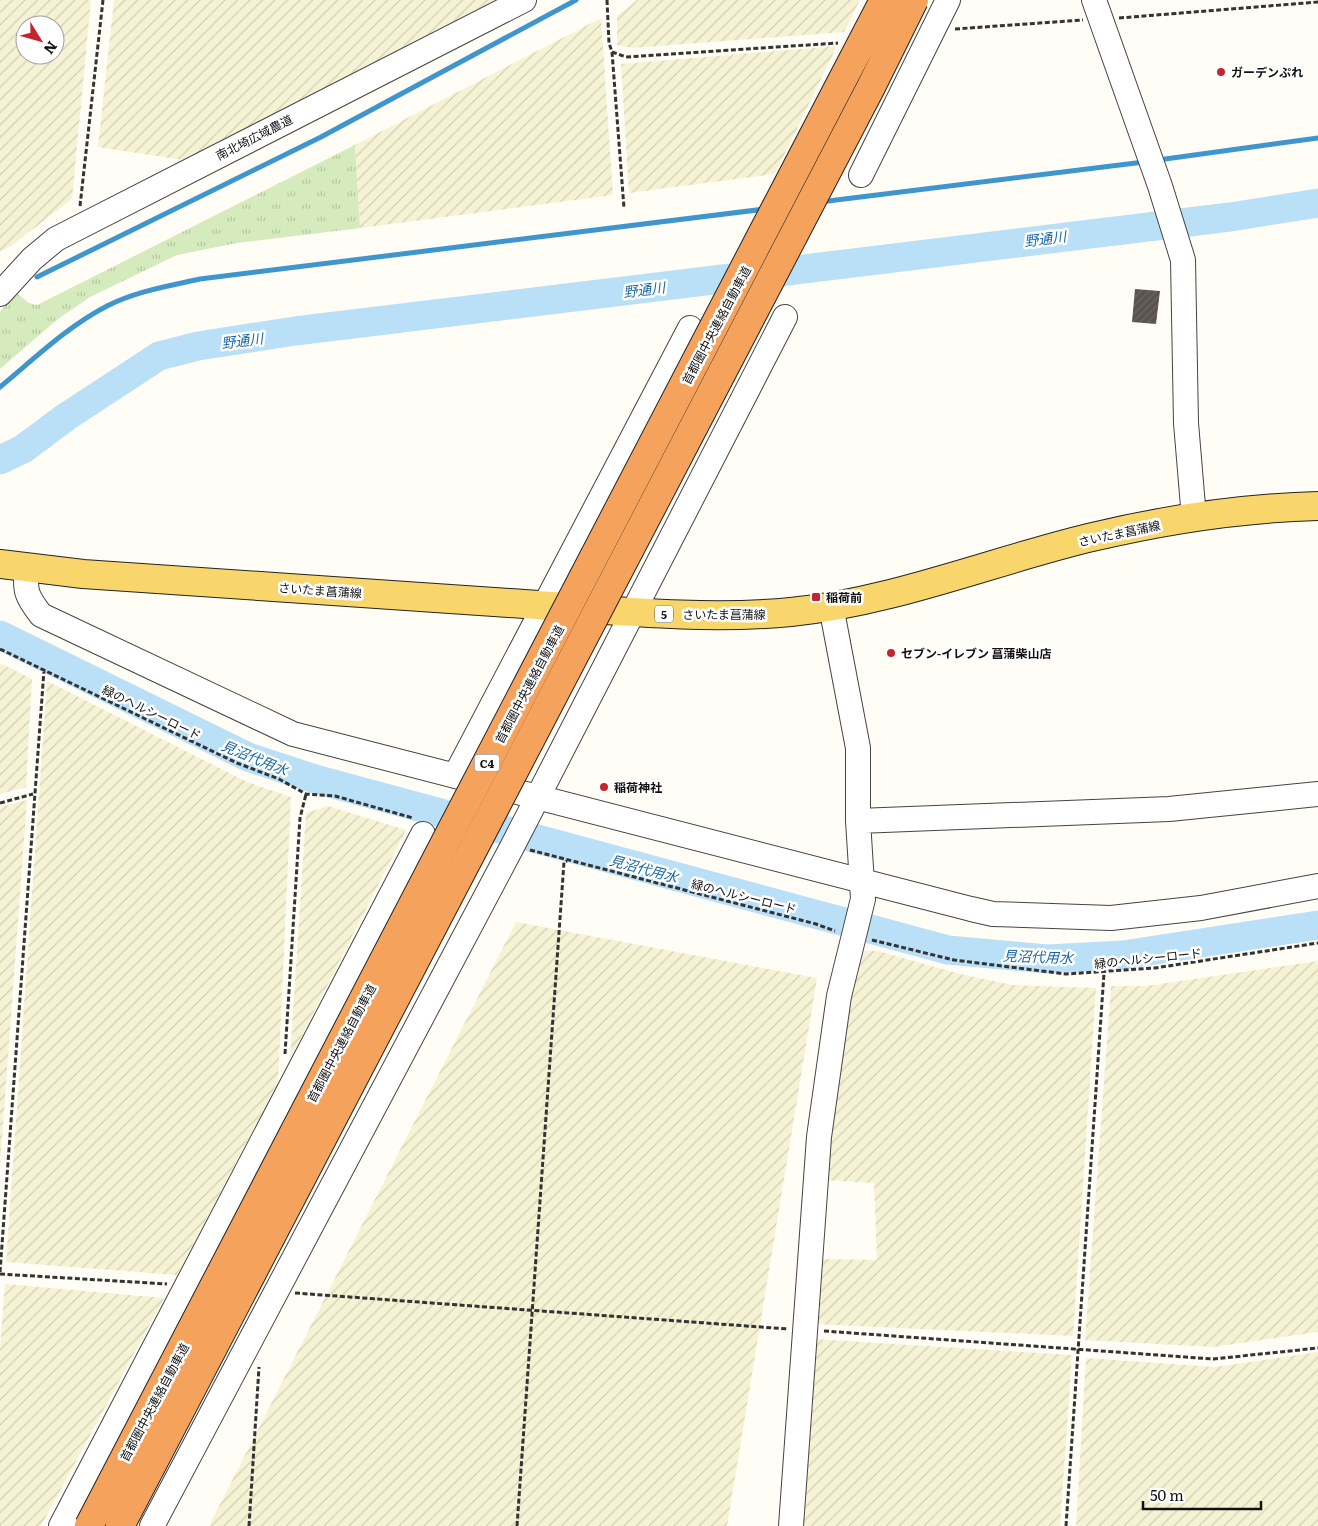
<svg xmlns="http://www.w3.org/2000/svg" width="1318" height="1526" viewBox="0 0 1318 1526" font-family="Literata,'Noto Sans JP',serif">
<defs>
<pattern id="farmland-furrows" width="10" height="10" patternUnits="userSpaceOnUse" patternTransform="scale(1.25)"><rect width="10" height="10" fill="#f6f3d4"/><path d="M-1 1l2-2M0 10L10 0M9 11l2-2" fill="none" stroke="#d2cfb5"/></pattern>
<pattern id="grass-tufts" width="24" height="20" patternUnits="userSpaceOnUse" patternTransform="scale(1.25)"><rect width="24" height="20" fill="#d5ebbd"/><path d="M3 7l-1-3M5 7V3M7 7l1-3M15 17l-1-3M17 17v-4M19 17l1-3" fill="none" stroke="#b6c8a1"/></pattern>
<pattern id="building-hatch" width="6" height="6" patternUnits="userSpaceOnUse" patternTransform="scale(1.25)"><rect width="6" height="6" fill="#5a524d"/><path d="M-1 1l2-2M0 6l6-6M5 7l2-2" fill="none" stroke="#6d6662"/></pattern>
</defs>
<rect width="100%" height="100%" fill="#fffdf5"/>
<path fill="url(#farmland-furrows)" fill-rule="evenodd" d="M0,0H91L72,199L11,246L0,252ZM25,25H55V55H25Z
M114,0H495L183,160L98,147Z
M637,0H860L844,32L632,48L617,45V16Z
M601,18L613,195L360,228L355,145Z
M837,46L775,174L629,193L621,64Z
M0,663L32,679L26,787L0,794Z
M47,681L247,782L291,797L278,1082L177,1275L6,1262Z
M27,800L0,1165V807Z
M328,806L406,830L290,1059L306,813Z
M516,922L817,978L727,1526H209Z
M859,951H878L960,974L1012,985L1096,988L1073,1336L813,1324L820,1259L877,1260L874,1183L826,1180L827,1142Z
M1318,961V1332L1213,1347L1085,1340L1111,986H1146Z
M5,1284L164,1298L41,1526H0V1349Z
M814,1339L1072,1355L1060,1526H800Z
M1318,1352V1526H1076L1086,1358L1215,1367Z"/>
<path fill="url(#grass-tufts)" d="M355,145L360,228L237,243L177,255L90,297L58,319L0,369V312L15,292L29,303L37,305Z"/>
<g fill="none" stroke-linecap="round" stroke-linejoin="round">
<path stroke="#3f96cf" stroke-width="5" d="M1158,160L1318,138
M820,202L1144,162
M37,277L321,137L576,0
M0,387C34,359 68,326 107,306C136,291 169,286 200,279L765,209"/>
<path stroke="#b9e0f7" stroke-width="29" d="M0,460L23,449L66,417L159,356L198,346L295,331L1230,217L1318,203
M0,635L248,757L315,779L948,950L1047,959L1123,955L1318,925"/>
</g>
<path fill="url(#building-hatch)" d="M1135,289L1160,291L1156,324L1132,322Z"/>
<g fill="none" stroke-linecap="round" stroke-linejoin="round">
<g stroke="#444" stroke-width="26">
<path id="minor" d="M1094,0L1160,186L1183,260L1186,423L1194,518
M861,175L948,0
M0,294L32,259L56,239L524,0
M27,568C24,591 27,597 41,615L293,734L971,909L993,914L1111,918L1201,908L1318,886
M455,776L690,328
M858,821L1169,809L1318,794
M61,1526L423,834
M152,1526L512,847L785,317
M791,1526L819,1137L839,996L863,899L858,821V748L831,606"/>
</g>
<g stroke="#222" stroke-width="30">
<path id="major" d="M0,564L83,574C225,584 367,593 509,603C603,609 697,621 791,612C892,602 990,562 1088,538C1163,520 1242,508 1318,506"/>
</g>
<path stroke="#333" stroke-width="3" stroke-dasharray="5 2.5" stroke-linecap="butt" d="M607,0L609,43L612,52L626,57L838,43
M1119,18L1318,2
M955,29L1083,20
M612,52L624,208
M80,206L103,0
M0,649L237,763L279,779L306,794L335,796L413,818
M0,803L33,794
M530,850L816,924L835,931
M872,940L954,960L1066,974L1155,968L1318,943
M285,1054L300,818L306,794
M0,1272L44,670
M0,1274L167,1284
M295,1293L788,1329
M824,1331L1213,1359L1318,1348
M249,1526L259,1367
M517,1526L564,862L567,861
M1066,1526L1104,973"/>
<use href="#minor" stroke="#fff" stroke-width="24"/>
<use href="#major" stroke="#f9d66b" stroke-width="28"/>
<g stroke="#222" stroke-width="30" stroke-linecap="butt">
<path id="highway-bridge" d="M89,1526L884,0
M120,1526L871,87L914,0"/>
</g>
<use href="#highway-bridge" stroke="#f5a25d" stroke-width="28"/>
</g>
<g fill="#c4262e" stroke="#fff" stroke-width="2">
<circle cx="1221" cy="72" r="5"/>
<rect x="811" y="592" width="10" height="10" rx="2.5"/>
<circle cx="891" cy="653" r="5"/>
<circle cx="604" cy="787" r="5"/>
</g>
<g text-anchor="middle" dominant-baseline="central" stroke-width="5" stroke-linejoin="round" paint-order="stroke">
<g fill="#fff" stroke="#585858" stroke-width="1">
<rect x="655" y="605.5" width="18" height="17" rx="4"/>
<rect x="474.5" y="754.5" width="25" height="17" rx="4"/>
</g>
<g font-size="11" font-weight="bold" fill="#111">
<text x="664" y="614">5</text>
<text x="487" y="763">C4</text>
</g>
<g font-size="12" font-weight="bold" fill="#111" stroke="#fff" text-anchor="start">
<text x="1231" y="72">ガーデンぷれ</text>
<text x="826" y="597">稲荷前</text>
<text x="901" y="653">セブン-イレブン 菖蒲柴山店</text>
<text x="614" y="787">稲荷神社</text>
</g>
<g font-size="12" fill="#111" stroke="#fff">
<text transform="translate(254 137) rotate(-27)">南北埼広域農道</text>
<text transform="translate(716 325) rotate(-62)">首都圏中央連絡自動車道</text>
<text transform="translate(1119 533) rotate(-12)">さいたま菖蒲線</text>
<text transform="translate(320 590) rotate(4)">さいたま菖蒲線</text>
<text x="724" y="614">さいたま菖蒲線</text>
<text transform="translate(529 684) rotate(-62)">首都圏中央連絡自動車道</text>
<text transform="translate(152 712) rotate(26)">緑のヘルシーロード</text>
<text transform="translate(744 896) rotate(14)">緑のヘルシーロード</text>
<text transform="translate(1148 958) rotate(-6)">緑のヘルシーロード</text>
<text transform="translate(341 1043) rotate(-62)">首都圏中央連絡自動車道</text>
<text transform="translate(154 1402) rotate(-62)">首都圏中央連絡自動車道</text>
</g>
<g font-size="14" font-style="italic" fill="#1768a6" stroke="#fff">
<text transform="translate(1045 238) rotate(-7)">野通川</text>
<text transform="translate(644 289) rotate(-7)">野通川</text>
<text transform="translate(242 340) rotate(-7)">野通川</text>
<text transform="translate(255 757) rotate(22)">見沼代用水</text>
<text transform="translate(644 868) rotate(15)">見沼代用水</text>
<text transform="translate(1038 956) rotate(2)">見沼代用水</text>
</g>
</g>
<g transform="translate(40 40) rotate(127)"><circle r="24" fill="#ffffff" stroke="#a0a0a0"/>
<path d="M0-4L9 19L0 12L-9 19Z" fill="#c4262e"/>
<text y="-8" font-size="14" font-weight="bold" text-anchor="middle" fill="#111111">N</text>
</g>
<path d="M1143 1501v8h118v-8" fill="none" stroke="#111111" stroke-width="2.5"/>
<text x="1150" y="1501" font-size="15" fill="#111111" stroke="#ffffff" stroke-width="4" paint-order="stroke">50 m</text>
</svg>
